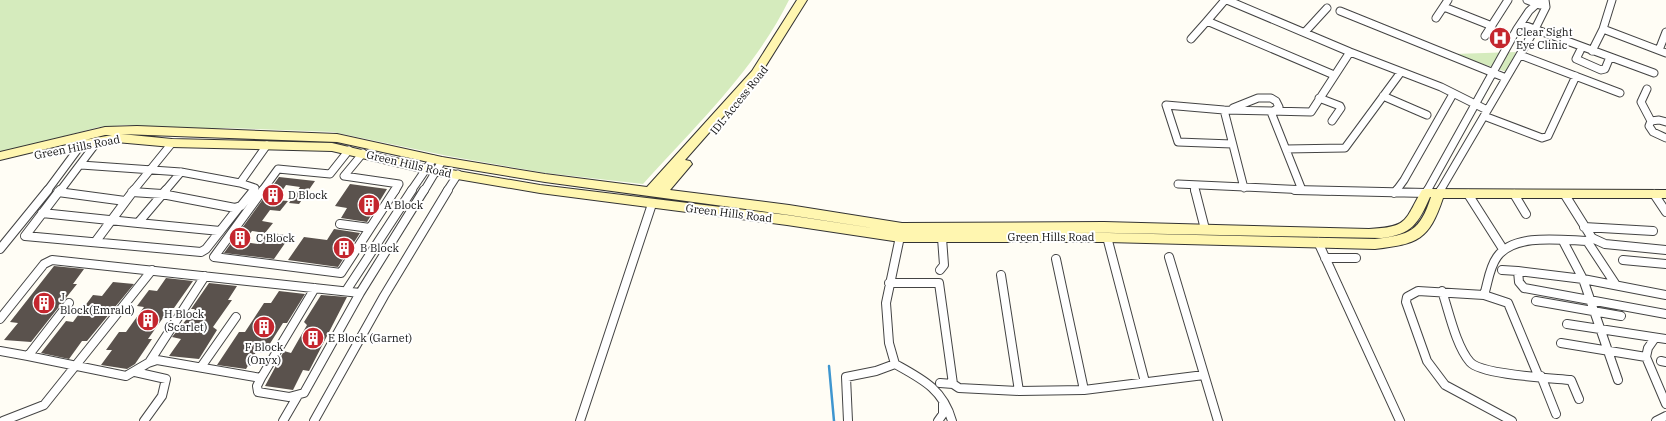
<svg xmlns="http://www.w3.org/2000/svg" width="1666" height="421" viewBox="0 0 1666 421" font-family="'IBM Plex Serif',serif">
<rect width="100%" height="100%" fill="#fffdf5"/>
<path fill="#d5ebbd" d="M0,0H789C754,71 695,126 643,184L546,173L448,156L333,132L226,128L182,131L127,125L99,127L0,153Z
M1516,52L1507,72L1453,54Z"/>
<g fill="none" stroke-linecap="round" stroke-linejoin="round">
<path stroke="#3f96cf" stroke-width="2.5" d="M829,366L834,421"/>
</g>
<path fill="#5a524d" d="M279,177L315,181L299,204L289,203L300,187L286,185L276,200L288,201L280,211L270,210L262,221L273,223L265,233L252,231L244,242L258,244L267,232L290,236L274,259L224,253Z
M350,184L387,189L367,222L341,218L347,208L335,206Z
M334,229L360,233L338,267L288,260L304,237L327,240Z
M54,266L84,269L73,284H77L31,342L4,340L18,323L10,322Z
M166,278L193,281L174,308H170L148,339H152L135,364L127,369L101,365L112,350H106L119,332H126L144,307L137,306L149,290L157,291Z
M113,282L134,284L87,341H82L69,359L41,353L66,321L73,322L93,295L102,296Z
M209,283L237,286L228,300H232L213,327L217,330L199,359L169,356L181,339L172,337L195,309H191Z
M279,291L305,294L287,323H283L264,353L256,352L246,369L217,365L239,332H245L264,303H271Z
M321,295L347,297L309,371L303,370L293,390L265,386L284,351L291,353L307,325L304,322Z"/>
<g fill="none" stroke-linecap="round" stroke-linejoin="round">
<g stroke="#444" stroke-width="9">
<path id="street-far1" d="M1225,0L1207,21L1334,75
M1227,0L1350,52L1441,87L1487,110
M1527,0L1540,5
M1612,0L1603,29L1666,53
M1444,7L1492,26
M1340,11L1506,78
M1436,18L1448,0
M1521,24L1654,73
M1305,32L1327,8
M1485,36L1508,0
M1191,39L1207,21
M1659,50L1666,32
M1580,51L1576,59L1601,70L1605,69L1610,57
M1592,51L1603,29
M1520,55L1620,93
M1647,89L1641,102L1651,121
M1383,96L1427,115
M1319,98L1340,106L1341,108L1332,121
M1233,108L1258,98H1271L1276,101L1279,107L1272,112
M1224,110L1244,188
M1271,112L1302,190
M1484,116L1542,138L1548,136L1576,76
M1666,122L1659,120L1651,121L1649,126L1653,132L1666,138
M1232,144L1178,142L1166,105L1224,110L1311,112L1350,52
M1286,149L1345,148L1401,72
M363,153L344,176L399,184L395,191
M81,165L181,172L240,183L267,145
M240,183L255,188L253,191
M1178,184L1329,191
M1194,186L1195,191
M47,191L81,145
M60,191L97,142
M133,191L172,143
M165,191L181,172
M262,191L278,169L330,174L349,150
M411,191L433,159
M424,191L442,161
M447,191L458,174
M1396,191L1404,180L1453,94
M1427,191L1517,29L1529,11L1541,0
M1440,191L1535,29L1546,7L1545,0"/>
</g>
<g stroke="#444" stroke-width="10">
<path id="street" d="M60,190L25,236L201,252L206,249L239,207
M263,190L214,257L341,273L395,190
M1195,190L1205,229
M1295,190L1426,193L1428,190
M58,192L125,201
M132,192L162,194L235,208L241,206L254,190
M1394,193L1397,190
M1439,193L1441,190
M1468,194L1503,249
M1514,194L1526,214
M1654,194L1666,212
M42,213L138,223L166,190
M138,223L220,231
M340,224L370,228
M1584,227L1653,231
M901,232L886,303L889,343L895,364C922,379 943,389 952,421
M1107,237L1145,382
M1592,238L1605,244L1666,250
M96,241L134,190
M1563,241L1583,279L1618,380
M1587,241L1616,285
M1318,242L1400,421
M0,249L48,190
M1169,257L1218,421
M1325,258H1356
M1056,259L1084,390
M1623,260L1666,264
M940,270L944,265L942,238
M1502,270L1518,271
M1001,275L1019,391
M889,283H939L953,384L959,388L1019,391L1084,390L1204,375
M346,291L412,190
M1442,291C1449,312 1456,346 1470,362C1481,375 1551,378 1571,380L1579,399
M360,293L424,190
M1484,295L1508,303L1538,375
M1666,295L1583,279L1518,271L1519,282L1524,288L1666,314
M1536,301L1621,316
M0,319L44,264L52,260L360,293L304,393L289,397L258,392L257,386L261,378L157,360L148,363L126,376L28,356L69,303
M1567,324L1666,339
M1655,338L1648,348L1646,357L1666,404
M1561,343L1646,357
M0,351L28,356
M150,361L205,276
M1661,361L1666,362
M201,367L236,317
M135,372L166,379L162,396L144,421
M1541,376L1556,414
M261,378L315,288
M940,383L953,384
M3,421L44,405L152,270
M283,421L297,397
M314,421L384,296L448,190
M580,421L652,204
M848,421L846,377L876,371L895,364
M938,421L943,414V401
M1512,421L1445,385L1427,361L1406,302L1407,297L1418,291L1484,295C1488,283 1489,268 1497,257C1514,233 1561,240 1587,241L1592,238L1565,195
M1656,421L1666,416"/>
</g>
<g stroke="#333" stroke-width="2">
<path id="secondary" d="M797,0H807L760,75L685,160L690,161L692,164L670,190L789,205L902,223L1104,222L1369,229C1408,227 1404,222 1422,190L1426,189L1666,190V198H1443C1429,240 1418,244 1375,249L1107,242H900L787,225L540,193L434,175L332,151L172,147L116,142L84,148L78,144L83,140L0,160V152L105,127L137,126L337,134L442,157L545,174L647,187L752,71ZM121,134L337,142L442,165L545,182L789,215L879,229L787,215L540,185L434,167L332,143L172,139ZM105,135H112L85,140ZM1430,197H1431C1420,231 1410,235 1375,239L1065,232L1382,238C1412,234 1418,224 1430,197Z"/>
</g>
<use href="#street-far1" stroke="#fff" stroke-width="7"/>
<use href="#street" stroke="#fff" stroke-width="8"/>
<use href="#secondary" fill="#fff6b0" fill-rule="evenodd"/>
</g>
<defs>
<g id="hospital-disc" transform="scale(1.15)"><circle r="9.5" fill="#c4262e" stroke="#fff"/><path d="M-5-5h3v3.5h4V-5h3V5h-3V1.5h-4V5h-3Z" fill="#fff"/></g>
<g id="building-disc" transform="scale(1.15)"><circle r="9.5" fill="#c4262e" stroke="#fff"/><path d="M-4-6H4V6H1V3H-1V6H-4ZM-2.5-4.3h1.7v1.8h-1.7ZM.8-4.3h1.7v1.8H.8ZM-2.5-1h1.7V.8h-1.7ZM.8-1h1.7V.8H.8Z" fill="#fff"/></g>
</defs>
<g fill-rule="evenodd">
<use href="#hospital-disc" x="1500" y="38"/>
<use href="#building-disc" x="273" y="195"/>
<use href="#building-disc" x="369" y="205"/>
<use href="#building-disc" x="240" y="238"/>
<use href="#building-disc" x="344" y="248"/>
<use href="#building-disc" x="44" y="303"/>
<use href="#building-disc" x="148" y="320"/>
<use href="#building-disc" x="264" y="327"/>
<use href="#building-disc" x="313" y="338"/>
</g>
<g text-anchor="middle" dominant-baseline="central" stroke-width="4" stroke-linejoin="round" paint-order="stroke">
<g font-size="11" fill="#111" stroke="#fff" text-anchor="start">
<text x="1516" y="32">Clear Sight<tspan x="1516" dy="13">Eye Clinic</tspan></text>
<text x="288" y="195">D Block</text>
<text x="384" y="205">A Block</text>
<text x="256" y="238">C Block</text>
<text x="360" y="248">B Block</text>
<text x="60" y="297">J<tspan x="60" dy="13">Block(Emrald)</tspan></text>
<text x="164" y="314">H Block<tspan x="164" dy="13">(Scarlet)</tspan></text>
<text x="328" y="338">E Block (Garnet)</text>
<text x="264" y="347" text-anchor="middle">F Block<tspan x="264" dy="13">(Onyx)</tspan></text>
</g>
<g font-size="11" fill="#111" stroke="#fff">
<text transform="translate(739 100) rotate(-51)">IDL Access Road</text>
<text transform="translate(77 147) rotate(-11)">Green Hills Road</text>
<text transform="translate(409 164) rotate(13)">Green Hills Road</text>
<text transform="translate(729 213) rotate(7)">Green Hills Road</text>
<text x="1051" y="237">Green Hills Road</text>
</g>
</g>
</svg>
